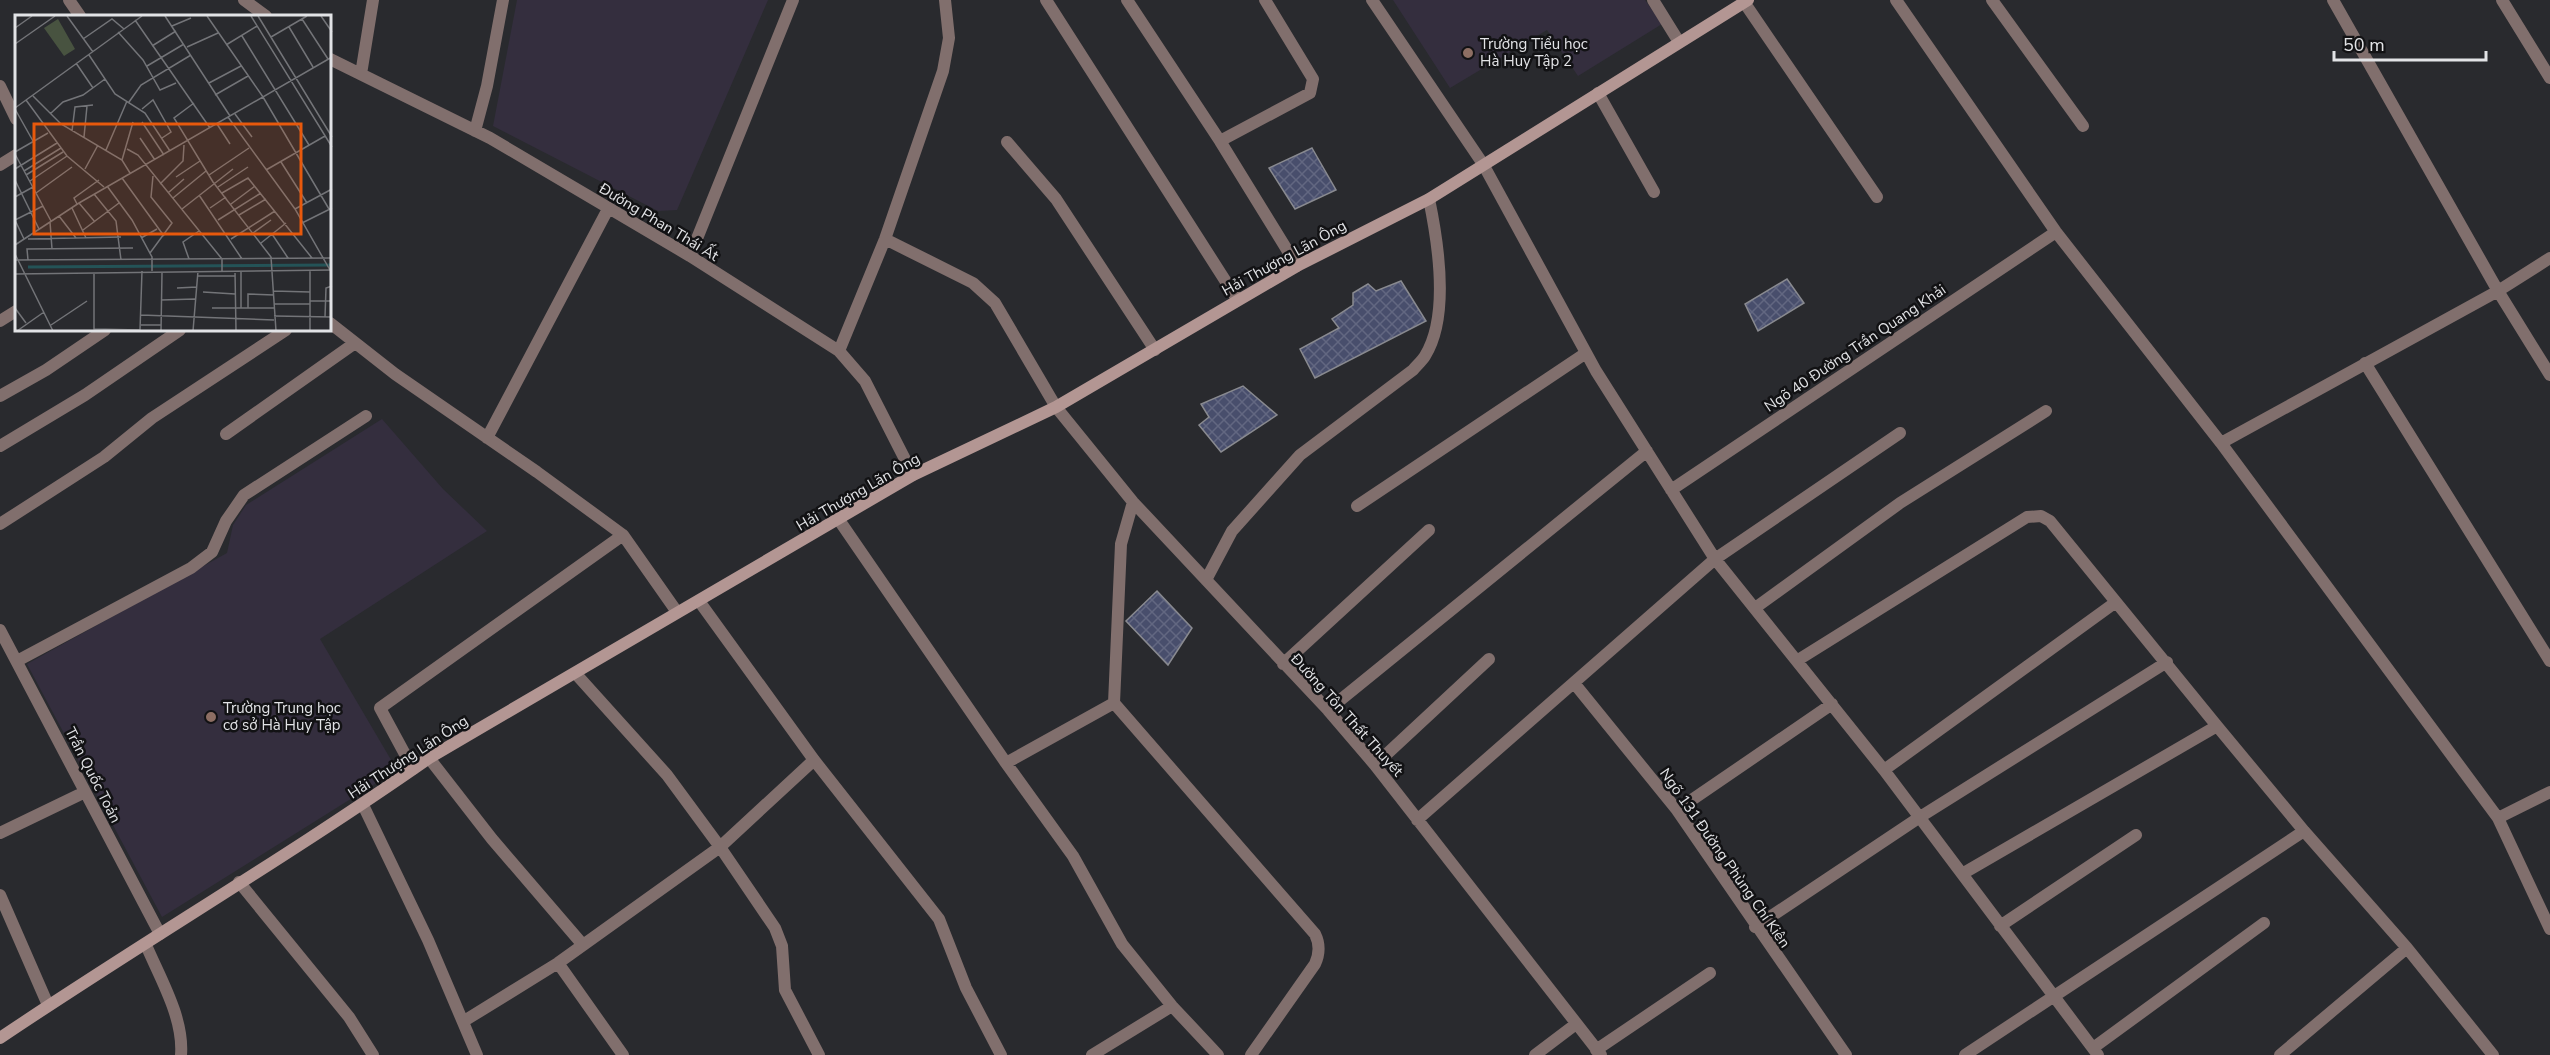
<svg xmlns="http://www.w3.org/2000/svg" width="2550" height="1055" viewBox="0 0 2550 1055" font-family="'Nunito Sans',sans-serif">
<defs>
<pattern id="building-cross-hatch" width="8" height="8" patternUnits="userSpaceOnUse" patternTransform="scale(1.5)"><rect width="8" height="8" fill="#484e6c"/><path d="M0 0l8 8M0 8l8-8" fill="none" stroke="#626781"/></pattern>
</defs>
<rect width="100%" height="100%" fill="#292a2e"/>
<path fill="#342e3e" d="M517,0H768L677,210L658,211L493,126Z
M1393,0H1645L1662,24L1578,76L1547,30L1450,88Z
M382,419L443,489L487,531L320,639L397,770L162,917L27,664L227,553L233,525L246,505Z"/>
<path fill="url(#building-cross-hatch)" stroke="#898a90" stroke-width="1.5" d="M1312,148L1336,190L1295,209L1269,168Z
M1787,279L1804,303L1758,331L1745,304Z
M1401,281L1426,321L1315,378L1300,349L1339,328L1332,319L1353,305V293L1368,284L1376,291Z
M1243,386L1277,415L1221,452L1199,425L1209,417L1201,404Z
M1157,591L1192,628L1168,665L1126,621Z"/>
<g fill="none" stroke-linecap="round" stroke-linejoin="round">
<path stroke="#816f6d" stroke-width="12" d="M69,0L80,16
M244,0L266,16
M1046,0L1237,299
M1127,0L1220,141L1297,266
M1372,0L1483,164L1596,371L1715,559L1884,770L2098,1055
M1653,0L1679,42
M1896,0L2056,232L2221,443L2498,818L2550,929
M1992,0L2083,126
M2333,0L2498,291L2550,375
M2502,0L2550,78
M1744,2L1877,197
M330,59L490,138L690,256L839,351L865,381L913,475
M361,74L373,0
M0,86L16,119
M1598,93L1654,192
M475,131L487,86L503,0
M1220,141L1310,93L1313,79L1265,0
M1007,142L1056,199L1155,350
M0,165L16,155
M885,239L973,283L995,303L1056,407L1133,502L1328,710L1375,765L1601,1055
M690,256L793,0
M0,321L16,311
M330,323L395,374L537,472L623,535L677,612
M839,351L885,239L943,71L949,38L945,0
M2365,363L2550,661
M0,396L46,370L105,330
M226,434L355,343
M487,438L608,209
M2221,443L2498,291L2550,258
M0,446L85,395L180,330
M1671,490L2056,232
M1133,502L1121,544L1114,703L1315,934C1320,944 1320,953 1315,964L1251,1055
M1357,506L1586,353
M839,520L1006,763L1073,856L1122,944L1172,1006L1218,1055
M0,524L104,457L152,418L286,330
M1206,580L1232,531L1300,455L1413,370C1417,365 1422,361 1425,356C1450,316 1438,242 1429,199
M699,601L814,760L939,919L966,988L1001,1055
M1755,608L1900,503L2046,411
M0,630L160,934
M1798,660L2027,517L2041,516L2050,521L2217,726L2304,831L2407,948L2493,1055
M17,661L191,568L212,552L226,521L244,495L366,416
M1283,664L1429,530
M576,674L667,775L720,847L775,928L782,946L785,990L819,1055
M1574,683L1677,810L1846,1055
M1328,710L1647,451
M429,758L492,839L583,945
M1006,763L1114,703
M1375,765L1489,659
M413,769L380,708L623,535
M1884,770L2116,602
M363,805L428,940L477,1055
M1677,810L1832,704
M2498,818L2550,792
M1417,820L1715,559L1900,433
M0,833L85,792
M1962,874L2217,726
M239,882L349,1017L373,1055
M0,895L48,1005
M2000,926L2136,835
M1755,927L1920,817L2167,662
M146,945C160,978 184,1018 181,1055
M558,963L623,1055
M464,1021L558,963L720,847L814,760
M2093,1048L2264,923
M1596,1050L1710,973
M1092,1055L1172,1006
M1535,1055L1576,1024
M1965,1055L2304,831
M2280,1055L2407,948"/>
<path stroke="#b39693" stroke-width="12" d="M0,1038C141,943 289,856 429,758L913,475L1056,407L1297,266L1429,199L1748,0"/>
</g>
<g fill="#8d6e63" stroke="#121214" stroke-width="2">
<circle cx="1468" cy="53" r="6"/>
<circle cx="211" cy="717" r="6"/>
</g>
<g text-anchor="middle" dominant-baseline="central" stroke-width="5" stroke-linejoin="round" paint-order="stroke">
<g font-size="15" fill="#e2e3e6" stroke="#121214" text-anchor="start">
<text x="1480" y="44">Trường Tiểu học<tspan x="1480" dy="17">Hà Huy Tập 2</tspan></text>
<text x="223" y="708">Trường Trung học<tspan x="223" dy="17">cơ sở Hà Huy Tập</tspan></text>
</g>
<g font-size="15" fill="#e2e3e6" stroke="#121214">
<text transform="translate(659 222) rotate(31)">Đường Phan Thái Ất</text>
<text transform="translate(1284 258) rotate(-29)">Hải Thượng Lãn Ông</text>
<text transform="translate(1855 348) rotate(-34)">Ngõ 40 Đường Trần Quang Khải</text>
<text transform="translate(858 492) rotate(-30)">Hải Thượng Lãn Ông</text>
<text transform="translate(1347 715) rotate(48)">Đường Tôn Thất Thuyết</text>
<text transform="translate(408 757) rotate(-33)">Hải Thượng Lãn Ông</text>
<text transform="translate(93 775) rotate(63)">Trần Quốc Toản</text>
<text transform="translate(1725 858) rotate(55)">Ngõ 131 Đường Phùng Chí Kiên</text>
</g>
</g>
<g transform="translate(15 15)">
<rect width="316" height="316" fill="#292a2e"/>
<path d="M43,4L60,34L49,41L29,13Z" fill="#485340"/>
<path fill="none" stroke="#245357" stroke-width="3" d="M13,252L317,250"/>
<path fill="none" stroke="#737478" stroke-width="1.5" d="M52,1L78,37M150,1L215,101M192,1L248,82L314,194M236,1L317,132M243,1L317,122M306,1L317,17M287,4L313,44M120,5L195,113M157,11L176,3M274,12L298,52M0,13L17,1M103,17L128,45L145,75L161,68M227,21L294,130M256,22L292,1M68,24L97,4L109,14M0,29L40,1M211,30L242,11M137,31L161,16M172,32L203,18M74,40L100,79L130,98L155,136M61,48L78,73M132,51L169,29M194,68L226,51M200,80L233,61M18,81L46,109L107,145L115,158M11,85L52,141L89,172M114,87L126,70L176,40M179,88L159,103L198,167L256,242L261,316M0,93L127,1M0,94L18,126M127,94L138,85L156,117L147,123M35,99L48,87L68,80L90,64M220,99L237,122M213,102L280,194L315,255M127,107L149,140M202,109L215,129M57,116L60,92L78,90M69,122L72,91M125,123L140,145M112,134L123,140L207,244V256M91,135L112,86M0,137L33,118M0,139L36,206M107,145L118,107M266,147L292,188M0,154L42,128M70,154L83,130M251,155L310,121M9,156L46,133M11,160L48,137M194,160L234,133M161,162L185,146M107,163L149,221M0,165L24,214M15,166L52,141M145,169L168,146L169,130M92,171L117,205L137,242V256M203,172L233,152M21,178L57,152M153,178L169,164M207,178L233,163L297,243M79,179L101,206L106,245M184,180L227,244M0,182L18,172M158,183L191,156M64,188L80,207M62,189L59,183L84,165M216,189L240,171M57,193L71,223M195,193L211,182M167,194L218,154M280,194L317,174M224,200L251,184M44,201L61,223M0,205L28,191M0,205L9,224M203,205L246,178M35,207L37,234M287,208L317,193M68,215L104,188M238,218L256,205M257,219L273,243M126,223L142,214M13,224L106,222M216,224L260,196M246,228L271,208M0,230L64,188L317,42M135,238L157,208L136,182L138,161M0,239L38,316M174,244L168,227L184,216M0,245L317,243M13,245L12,234L118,233M220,256L221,316M0,259L317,255M79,259V314L125,315L127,256M182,261H220M162,273L182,272M258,276L295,277M188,277L220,279M146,285L180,284M295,286H317M259,289H295M0,293L11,308M197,293H259M226,293V256M233,293V279L259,280M126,300L259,305M259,301L317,302M310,302L311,273L317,271M36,310L72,286M126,310H146M2,316L29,297M146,316L147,258M178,316L183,256M284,316H312M295,316V255"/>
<path fill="#e8590c" fill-opacity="0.15" stroke="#e8590c" stroke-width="3" d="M19,109H286V219H19Z"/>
<rect width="316" height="316" fill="none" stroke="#e2e3e6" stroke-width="3"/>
</g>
<path d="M2334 51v9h152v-9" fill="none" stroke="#e2e3e6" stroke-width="3"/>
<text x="2343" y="51" font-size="18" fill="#e2e3e6" stroke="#121214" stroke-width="4.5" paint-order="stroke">50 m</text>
</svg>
